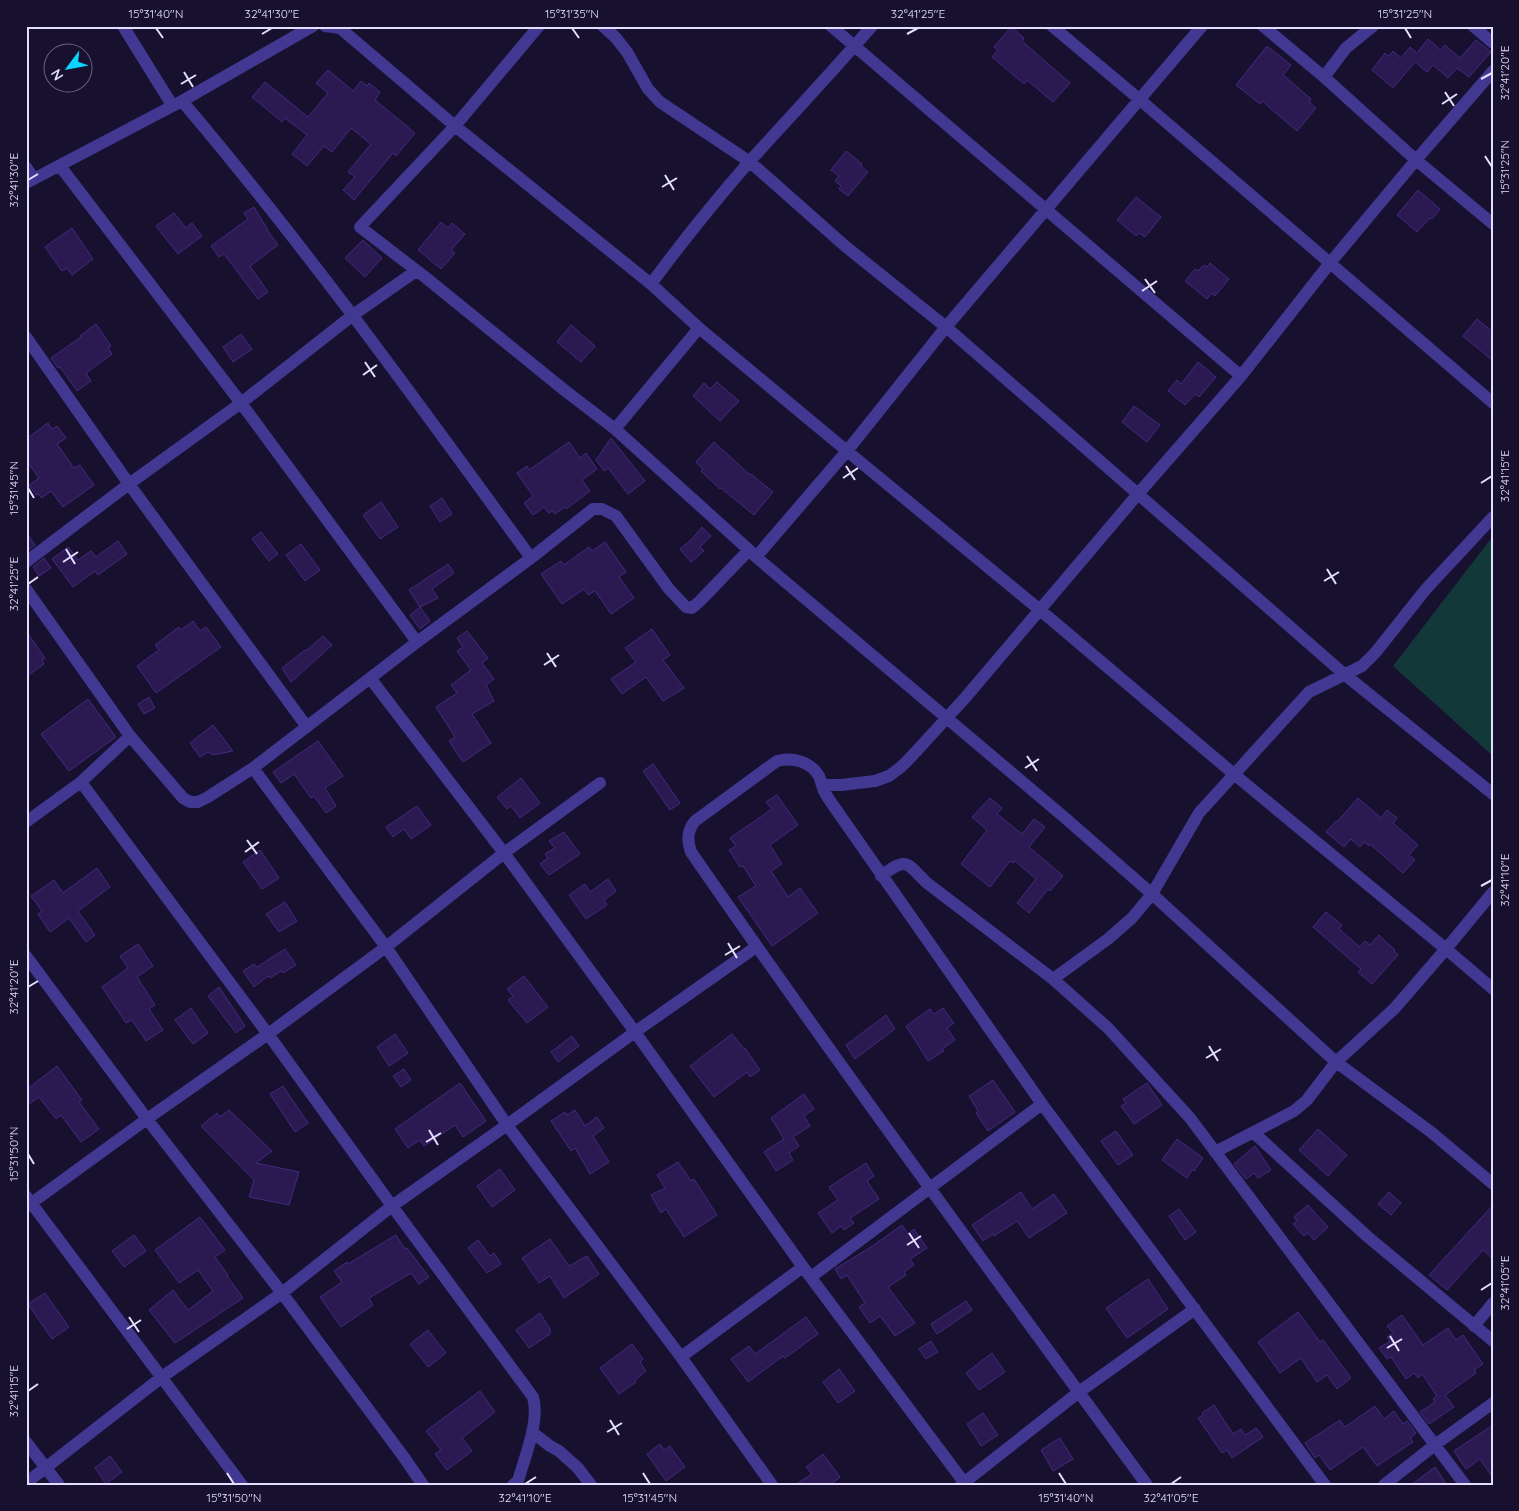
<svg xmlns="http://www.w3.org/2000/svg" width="1519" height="1511" viewBox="0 0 1519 1511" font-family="Quicksand,sans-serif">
<rect width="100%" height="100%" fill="#17102f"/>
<path fill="#123839" d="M1493,536V756L1393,666Z"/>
<path fill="#2a1a51" stroke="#422a7f" d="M1011,27L1024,38L1022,41L1070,83L1053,102L1027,80L1024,84L992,57L998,50L994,47Z
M1428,39L1441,50L1445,45L1460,58L1476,40L1491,52L1469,77L1457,68L1448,78L1433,65L1427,72L1415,62L1393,88L1372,70L1385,53L1389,56L1393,51L1401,58L1410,47L1417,53Z
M1267,46L1291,65L1283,75L1311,99L1309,102L1316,108L1297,131L1262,101L1260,104L1236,85Z
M328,70L353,91L361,81L367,86L369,83L380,92L375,100L415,133L396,156L393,153L354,200L343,190L355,177L348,172L371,144L351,128L332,152L324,146L307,166L292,154L307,135L285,118L282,122L252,97L265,82L308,117L328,93L316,83Z
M846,151L862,164L861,166L868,172L848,196L839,189L841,186L835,181L839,176L831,170Z
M1418,190L1440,209L1432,219L1430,218L1417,232L1397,215Z
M1136,197L1161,217L1145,237L1139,233L1136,236L1117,220Z
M254,207L268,230H267L278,245L250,266L268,292L258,299L224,254L219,257L211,246L248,219L244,213Z
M174,213L186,228L192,223L202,236L178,254L156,226Z
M441,222L448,228L452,223L465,234L451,250L455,253L441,269L418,250Z
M72,228L93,259L72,275L67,268L62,271L45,247Z
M363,240L382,258L365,277L345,258Z
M1210,263L1229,279L1215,296L1212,293L1207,299L1185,281L1195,269L1198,271L1204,265L1207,267Z
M1477,319L1493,332V361L1463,336Z
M96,324L111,346L108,348L112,354L86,373L91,381L77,391L60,367L58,368L51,358L81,337L80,336Z
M571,325L595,346L581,362L557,342Z
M241,334L252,349L233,362L223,347Z
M1198,362L1216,377L1199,397L1195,394L1185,405L1168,391L1177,380L1181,384Z
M717,382L739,401L720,421L693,396L704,383L710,389Z
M1134,406L1160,425L1147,442L1122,422Z
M48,423L52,429L57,426L66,438L57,444L74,468L80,465L94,485L63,507L51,491L42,498L38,494L36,495L29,485L39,478L26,460V439Z
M611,438L645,481L628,494L608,468L604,471L596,460Z
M569,442L580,458L586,453L597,469L582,480L590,491L566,509L565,507L555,514L552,511L549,513L544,507L533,515L524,503L533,496L517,473L527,466L529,470Z
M714,442L750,475L751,474L773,492L754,515L721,488L720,489L701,471L703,469L696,462Z
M442,498L452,514L440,522L430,506Z
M381,502L398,527L380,539L363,515Z
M702,527L711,536L700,547L704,551L691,562L680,549L691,540Z
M26,532L35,545L26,552Z
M261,532L278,554L269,561L252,539Z
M118,541L127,554L98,575L95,571L73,587L52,559L68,547L78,560L91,551L96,557Z
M605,542L626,572L619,577L634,598L611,614L595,591L588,595L584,589L562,604L541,574L561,561L564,565L589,547L592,551Z
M301,544L320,570L305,581L286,555Z
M44,558L51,568L39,576L33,567Z
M448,564L454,573L432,589L438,598L420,607L409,590Z
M420,607L430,621L420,629L410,615Z
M193,621L200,631L206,627L221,647L156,693L137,666L159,650L155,645L179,627L181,630Z
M652,629L670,655L663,660L684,688L663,701L646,677L622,694L611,679L636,662L625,648Z
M26,631L45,658L42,660L44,664L26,677Z
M467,631L488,658L482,663L494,679L486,685L494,701L472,714L491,743L463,762L449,741L455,737L436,707L457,693L451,685L471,670L457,651L463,647L457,638Z
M323,636L332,645L291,682L282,668L305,650L306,651Z
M149,697L155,708L144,714L138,704Z
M88,699L116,737L69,771L41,734Z
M213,725L233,751L213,755L208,752L200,757L190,743Z
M318,741L343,776L325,788L336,806L326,813L314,796L311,798L294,774L281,783L273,772Z
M653,764L680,803L670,810L643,771Z
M521,778L540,803L520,818L511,806L507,809L497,797Z
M777,795L798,825L770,845L782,864L771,871L788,897L800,888L818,913L772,946L738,897L756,886L743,866L740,867L729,850L736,846L730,838L772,809L766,802Z
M990,798L1002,808L997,814L1022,834L1034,819L1045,827L1029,847L1063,876L1050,891L1048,889L1029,913L1017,903L1036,879L1015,861L1013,863L1010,861L990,887L961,864L987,830L972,817Z
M1358,798L1381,818L1387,810L1397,818L1393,823L1418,845L1409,855L1415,860L1403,873L1370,844L1369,846L1364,842L1360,847L1351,839L1344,847L1326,832L1336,821L1337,822Z
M417,806L431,825L411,839L404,829L393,837L386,827Z
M564,832L580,854L549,875L540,864L548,858L545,854L555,848L549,841Z
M260,850L279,878L262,889L243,862Z
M97,868L110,887L78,911L95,935L86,942L69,918L50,932L38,914L42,911L31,896L54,880L63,893Z
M608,879L616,891L604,900L607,905L586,919L569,895L585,884L590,892Z
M285,902L297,921L279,932L266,914Z
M1326,912L1342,925L1339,929L1360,947L1365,941L1370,945L1379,935L1395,950L1394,951L1398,955L1372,984L1358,972L1361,969L1313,927Z
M138,944L153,966L137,977L155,1005L149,1009L163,1030L146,1041L132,1020L126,1023L102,987L128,968L120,956Z
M285,949L296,965L283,973L281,971L270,978L268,976L254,987L243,971L254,964L257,967Z
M524,976L548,1007L527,1023L508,1000L513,996L507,989Z
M219,987L245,1026L236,1033L208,996Z
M191,1008L208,1033L193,1044L175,1020Z
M943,1008L954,1023L947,1028L955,1040L942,1049L944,1051L928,1061L906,1026L930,1009L934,1014Z
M886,1015L895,1029L855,1059L846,1045Z
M395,1034L408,1053L389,1066L377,1047Z
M732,1034L744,1049L745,1048L760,1070L750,1077L747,1072L714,1097L690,1066Z
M572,1036L579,1046L558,1062L551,1052Z
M57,1066L82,1100L79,1102L99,1129L81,1142L61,1115L56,1119L39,1097L26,1106V1090Z
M404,1069L411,1080L401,1087L393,1076Z
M993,1080L1015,1112L988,1131L976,1113L978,1111L969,1096Z
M460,1083L486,1121L463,1137L455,1125L424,1146L420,1140L408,1148L395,1129Z
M1147,1083L1162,1105L1134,1124L1121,1106L1126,1103L1123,1099Z
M283,1086L308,1123L295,1132L270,1094Z
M804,1094L814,1109L804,1116L810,1126L793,1137L799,1146L789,1153L793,1160L776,1171L764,1152L784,1139L771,1118Z
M229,1110L272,1151L256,1163L299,1172L289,1205L249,1197L254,1180L201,1126L217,1113L220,1117Z
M575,1110L585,1126L597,1117L604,1128L593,1136L609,1162L590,1174L575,1148L571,1151L551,1121L565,1112L567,1115Z
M1318,1129L1347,1155L1328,1176L1299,1150Z
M1116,1131L1133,1155L1118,1165L1101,1141Z
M1177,1139L1203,1158L1194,1171L1193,1169L1187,1178L1162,1160Z
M1255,1146L1271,1170L1258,1178L1254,1173L1246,1179L1234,1164Z
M678,1162L691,1181L694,1179L717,1215L684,1237L666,1209L661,1213L651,1195L665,1188L657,1175Z
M866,1163L874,1176L867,1181L879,1199L850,1218L854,1223L844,1230L841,1226L832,1233L818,1213L838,1200L829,1187Z
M500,1169L515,1190L492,1207L477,1186Z
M1021,1192L1032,1209L1054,1194L1067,1213L1029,1238L1017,1221L994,1236L993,1234L983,1241L972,1225Z
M1389,1192L1401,1203L1391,1215L1378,1204Z
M1308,1205L1328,1227L1314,1240L1308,1233L1304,1236L1293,1224L1297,1221L1294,1217Z
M1493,1205V1259L1483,1250L1447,1290L1429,1275Z
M1179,1209L1196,1232L1185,1240L1169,1216Z
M200,1217L225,1250L215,1257L228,1275L227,1276L243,1298L175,1343L149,1310L173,1290L188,1310L213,1291L198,1270L179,1283L155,1250Z
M902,1225L908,1234L914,1229L927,1248L910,1259L914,1265L904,1272L906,1275L888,1287L915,1323L895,1336L880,1316L870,1323L859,1307L865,1303L847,1275L841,1279L835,1269L871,1247Z
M134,1235L146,1251L124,1267L112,1251Z
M396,1235L405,1249L407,1248L429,1277L419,1284L411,1273L369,1298L373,1305L341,1327L320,1297L342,1282L334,1271L347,1262L348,1264Z
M550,1239L569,1266L587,1256L599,1274L564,1298L550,1276L539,1283L522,1258Z
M478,1240L490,1256L494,1253L501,1264L487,1273L468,1248Z
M1148,1279L1168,1309L1127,1338L1106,1308Z
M45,1293L69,1327L52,1339L28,1304Z
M966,1301L972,1310L937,1334L931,1324Z
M1298,1312L1320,1342L1323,1340L1351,1378L1337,1389L1327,1375L1317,1382L1301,1358L1280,1373L1258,1342Z
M540,1313L550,1329V1334L529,1348L516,1330Z
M1402,1315L1423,1345L1448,1328L1456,1340L1463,1335L1483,1364L1474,1370L1476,1373L1445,1395L1454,1407L1429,1424L1420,1412L1435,1402L1433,1399L1437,1396L1422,1374L1418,1378L1414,1373L1406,1379L1391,1357L1387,1359L1379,1348L1390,1341L1387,1337L1393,1333L1387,1326Z
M806,1317L818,1334L785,1358L783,1356L748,1382L731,1359L749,1346L755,1354Z
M428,1330L446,1353L428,1367L410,1344Z
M931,1341L938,1352L926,1359L919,1349Z
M632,1344L643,1359L640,1362L646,1371L635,1380L636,1382L619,1394L600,1368Z
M992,1353L1005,1372L979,1390L966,1373Z
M839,1369L855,1391L838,1403L823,1382Z
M480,1391L495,1412L462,1438L472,1451L447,1470L435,1454L441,1450L426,1431Z
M1214,1405L1233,1434L1241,1429L1245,1435L1256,1428L1263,1437L1232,1458L1227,1450L1222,1453L1198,1418L1203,1415L1202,1413Z
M1375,1406L1384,1419L1394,1411L1403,1424L1407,1421L1416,1433L1410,1438L1413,1442L1377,1466L1363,1447L1330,1470L1319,1455L1315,1458L1305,1443L1340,1420L1345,1427Z
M983,1413L998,1435L981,1446L967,1424Z
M1493,1425V1478L1480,1459L1466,1469L1454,1451Z
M1060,1438L1073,1459L1053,1471L1041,1450Z
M660,1444L664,1450L670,1446L685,1467L666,1481L647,1454Z
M823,1454L840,1477L830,1485H795L812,1474L806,1467Z
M110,1456L122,1472L106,1484L95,1468Z
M1435,1467L1447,1485H1411Z"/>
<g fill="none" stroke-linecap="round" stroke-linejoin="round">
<path stroke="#423791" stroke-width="12" d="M123,26L172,105
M325,26L340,28L455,126L651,284L699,328L847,451L1040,610L1235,775L1446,949L1493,892
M539,26L455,126L360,227L425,277L563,389L615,429L749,550L756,557L1064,817L1152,894L1336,1062L1431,1132L1493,1184
M603,26L616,38L627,52L648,89L660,102L750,162L845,246L946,327L1138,494L1344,674L1493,794
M831,26L1241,376
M1052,26L1139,99L1493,403
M1263,26L1324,77L1416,160L1493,224
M1473,26L1493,43
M1324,77L1346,48L1373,26
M182,101C306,247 418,403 531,558
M60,166L241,403L417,642
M26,167L34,179
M26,183L182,101L313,26
M651,284C682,242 715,201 749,162C790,117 832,72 872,26
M26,337L129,484L307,727
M615,429L699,328
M756,557L847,451L946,327L1202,26
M26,562L129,484L241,403L353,315L416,271
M26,589L130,736L183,798L190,802H198L208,797L253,768L417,642L531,558L593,509H602L616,516L669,589L686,607L692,608L700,601L749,550
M370,678L504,853L635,1032L803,1267L966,1485
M253,768L386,947L507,1125L681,1357L772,1485
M81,782L268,1034L392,1206L533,1397C540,1421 525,1456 518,1481L513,1485
M822,785H841L875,781L889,776L901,767L911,757L965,698L1138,494L1241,376L1330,263L1416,160L1493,71
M26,822L81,782L130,736
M881,876C908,856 906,863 927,883L1053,979L1108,1028L1190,1118L1465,1485
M26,956L147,1119L282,1293L403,1456L423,1485
M1053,979L1108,939L1132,918L1152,894L1199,813L1309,692L1362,666L1375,653L1426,589L1493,517
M1254,1133L1368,1237L1493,1341
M1215,1152L1294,1111L1307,1100L1336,1062L1394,1009L1446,949L1493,989
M26,1196L242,1485
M26,1207L147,1119L268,1034L386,947L504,853L600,783
M811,1277L1042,1104
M1474,1326L1493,1303
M681,1357L803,1267
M532,1432L550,1446L559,1451L578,1468L591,1485
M26,1442L59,1485
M26,1483L162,1377L282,1293L392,1206L507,1125L635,1032L756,947
M961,1485L1079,1392L1195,1309
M1147,1485C993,1275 839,1066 691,852C687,840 687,831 695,821L777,761C792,757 810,761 819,776C821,781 822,786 824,791C827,797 831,802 835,808L1042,1104L1325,1485
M1384,1485L1436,1444L1493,1403"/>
</g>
<path fill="none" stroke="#e4deff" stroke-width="2" d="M156,28L163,38M572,28L579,38M1405,28L1411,38M262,34L272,28M907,34L918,28M184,72L193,87M1481,79L1492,73M181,84L196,75M1445,92L1454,106M1442,104L1457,94M1485,156L1492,167M665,175L674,190M28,180L38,174M662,187L677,178M1145,279L1155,293M1142,291L1157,281M365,362L375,377M363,375L377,365M846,466L855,480M843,478L858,468M1481,483L1492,476M28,488L34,498M66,549L75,564M63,562L78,552M1327,569L1336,584M1324,581L1339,572M28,584L38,577M547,653L556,667M544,665L559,655M1027,756L1037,771M1025,768L1039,759M247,840L257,854M245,852L259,842M1481,886L1492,880M728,943L737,958M725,955L740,946M28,987L38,981M1209,1046L1218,1061M1206,1058L1221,1049M429,1130L438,1145M426,1142L441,1133M28,1154L34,1164M909,1233L919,1248M907,1245L921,1236M1481,1290L1492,1283M129,1317L139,1332M127,1329L141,1320M1390,1336L1399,1351M1387,1348L1402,1339M28,1391L38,1384M610,1420L619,1435M607,1432L622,1423M227,1473L234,1484M643,1473L650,1484M1059,1473L1066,1484M525,1484L536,1477M1171,1484L1181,1477"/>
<rect width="1519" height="1511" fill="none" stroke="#17102f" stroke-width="55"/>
<g transform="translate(68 68) rotate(238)"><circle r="24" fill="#17102f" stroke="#696282"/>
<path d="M0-4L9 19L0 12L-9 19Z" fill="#0ad4ff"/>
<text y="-8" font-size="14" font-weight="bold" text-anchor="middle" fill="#e4deff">N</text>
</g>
<rect x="28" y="28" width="1464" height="1456" fill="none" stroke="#e4deff" stroke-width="2"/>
<g font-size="12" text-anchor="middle" fill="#e4deff">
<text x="156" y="18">15°31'40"N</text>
<text x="272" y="18">32°41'30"E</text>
<text x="572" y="18">15°31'35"N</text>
<text x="918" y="18">32°41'25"E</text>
<text x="1405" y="18">15°31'25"N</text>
<text transform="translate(1505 73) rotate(-90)" y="4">32°41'20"E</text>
<text transform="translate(1505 167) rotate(-90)" y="4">15°31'25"N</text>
<text transform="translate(14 180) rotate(-90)" y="4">32°41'30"E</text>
<text transform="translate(1505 476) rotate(-90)" y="4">32°41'15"E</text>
<text transform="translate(14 488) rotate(-90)" y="4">15°31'45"N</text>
<text transform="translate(14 584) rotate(-90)" y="4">32°41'25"E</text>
<text transform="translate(1505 880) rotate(-90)" y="4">32°41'10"E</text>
<text transform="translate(14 987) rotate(-90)" y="4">32°41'20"E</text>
<text transform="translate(14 1154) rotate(-90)" y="4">15°31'50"N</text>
<text transform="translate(1505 1283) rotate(-90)" y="4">32°41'05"E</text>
<text transform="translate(14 1391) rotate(-90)" y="4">32°41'15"E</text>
<text x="234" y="1502">15°31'50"N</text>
<text x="525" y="1502">32°41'10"E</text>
<text x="650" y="1502">15°31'45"N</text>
<text x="1066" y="1502">15°31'40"N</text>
<text x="1171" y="1502">32°41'05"E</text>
</g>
</svg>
